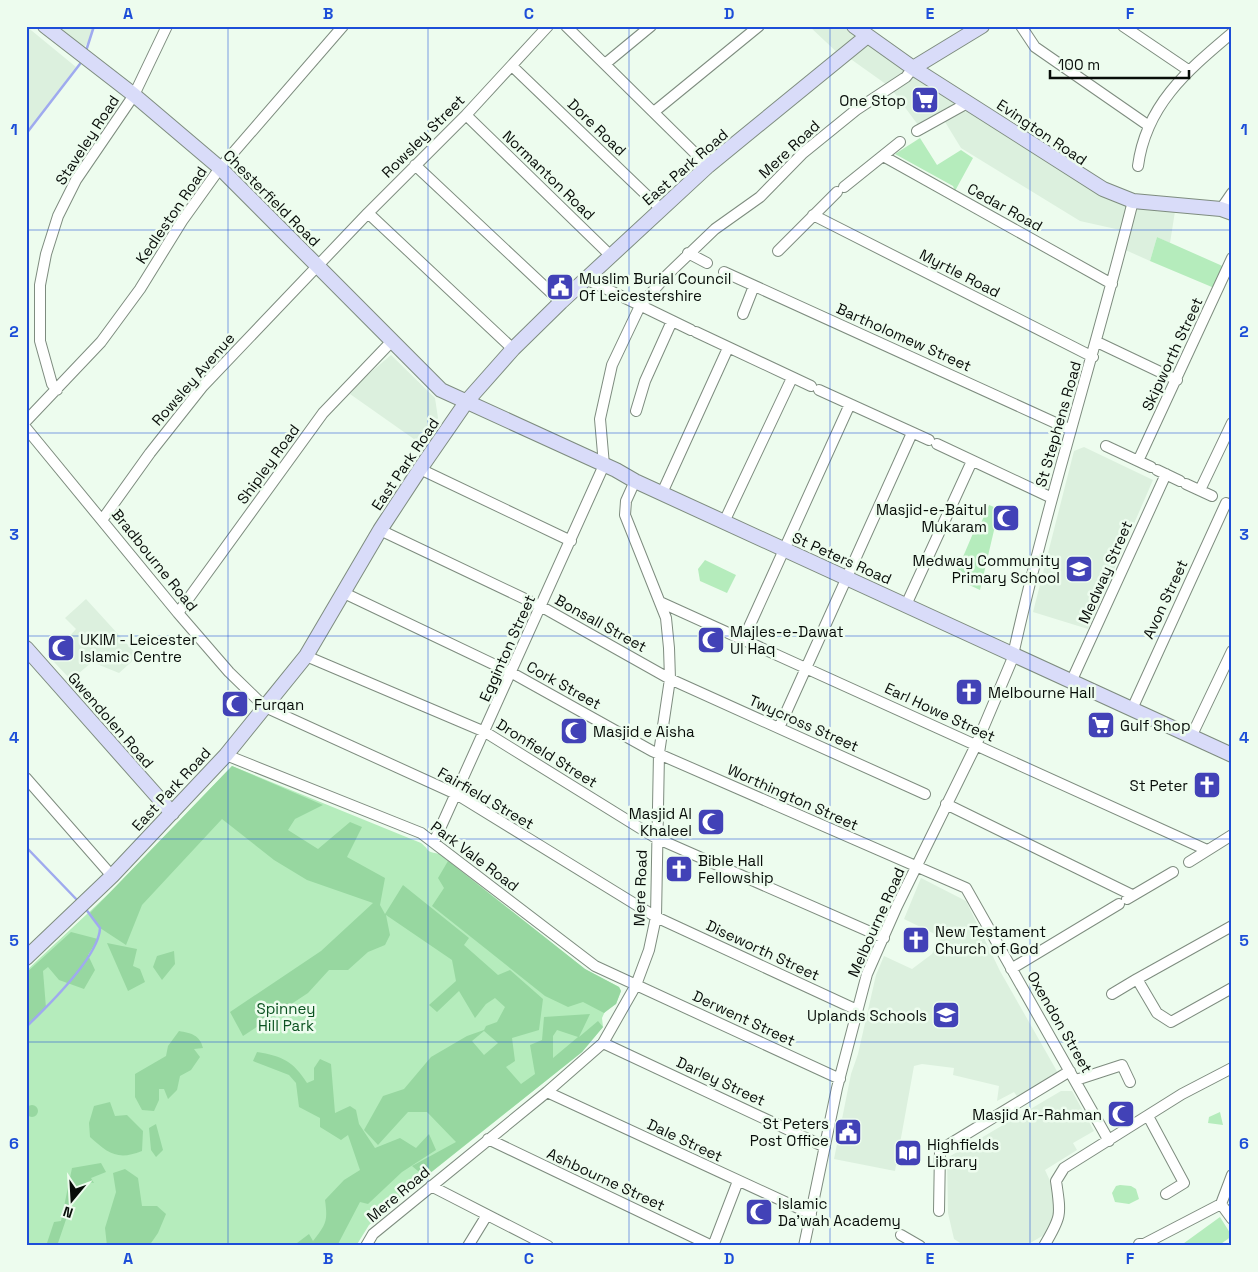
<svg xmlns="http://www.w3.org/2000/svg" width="1258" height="1272" viewBox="0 0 1258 1272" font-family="'Space Grotesk',sans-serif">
<rect width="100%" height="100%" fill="#edfcee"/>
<path fill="#dcf0de" d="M26,26L76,67L26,134Z
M54,26H94L91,38L83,49Z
M809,26H856L1103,189L1176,205L1170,243L1157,237L1150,261L1121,248L1125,231L1080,221L961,148L942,117L921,129L890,87L845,55L842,57Z
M391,355L435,398L438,418L421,444L350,394L364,378Z
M1084,447L1153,480L1088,629L1033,612L1074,451Z
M86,599L138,656L119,673L92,662L71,680L54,662L73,643L68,638L76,629L65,618Z
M921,878L966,901L1000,971L1058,1073L1019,1099L1014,1092L997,1101L999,1086L953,1075L954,1068L922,1064L914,1066L895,1171L834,1159L851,1074L858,1054L876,975L884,956L912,969L932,954L941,937L904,919Z
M1061,1091H1072L1094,1131L1073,1143L1077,1150L1045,1170L1057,1196L1056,1216L1044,1235L1025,1246H965L954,1239L948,1213L947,1158Z"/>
<path fill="#b5ecbc" d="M920,138L937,165L961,150L973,158L955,191L953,186L895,154Z
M1157,237L1227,268L1219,290L1150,261Z
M989,505L999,509L980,590L954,578L974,531L977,532Z
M705,560L736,575L727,593L700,581L698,569Z
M232,766L421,843C432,852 424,851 440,854L585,969L619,987L621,991L616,1004L607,1007L602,1018L603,1027L582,1052L414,1186L369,1225L356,1246H26V971L118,885Z
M1220,1112L1223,1125L1208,1123L1209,1117Z
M1120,1185L1131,1186L1136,1189L1139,1199L1129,1204L1115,1202L1112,1193L1116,1186Z
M1220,1217L1232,1236L1218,1246H1180Z"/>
<path fill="#97d7a0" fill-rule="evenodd" d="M232,766L323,805L295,819L288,830L318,849L350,822L362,827L347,857L385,878L380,905L385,914L403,885L469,938L464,945L498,975L510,970L543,999L539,1030L512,1038L515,1061L506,1067L521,1084L535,1074L530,1045L542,1040L544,1017L590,1014L579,1037L598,1021L603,1027L582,1052L425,1177L412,1166L456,1142L427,1112H408L378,1145L364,1130L383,1096L404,1089L431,1057L467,1036L484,1030L486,1026L497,1022L505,1007L495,998L486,1004L475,1018L459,991L437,1012L429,1005L456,981L452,960L386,915L390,935L385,945L368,952L348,970H329L308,993L243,1036L230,1012L321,951L373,903L307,880L274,860L222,819L142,905L126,945L100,928L90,913ZM557,1030L578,1037L553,1058V1036ZM484,1031L498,1043L484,1055L472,1041Z
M448,861L585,969L619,987L621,991L616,1004L604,1013L583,1002L568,1007L545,996L432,906L444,888L438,878Z
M71,932L98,939L88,955L95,970L84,989L59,980L48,967L43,971L46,1008L26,1027V973Z
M107,943L137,949L133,966L140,969L145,982L128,991Z
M174,951L175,964L162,980L153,967L157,956Z
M179,1031C191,1033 200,1035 203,1048L194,1049L200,1057L191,1070L180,1076L177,1090L168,1099L164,1089H159V1100L154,1111L142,1110L135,1097V1074L166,1056L168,1046Z
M257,1052C282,1056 293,1061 307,1083L314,1080V1068L320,1059L331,1064L335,1113L350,1106L356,1110L359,1124L375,1148L400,1138L416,1148L429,1134L436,1150L402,1172L368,1204L360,1202L337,1246H308L309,1244L293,1246L309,1234L313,1241C326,1224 328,1222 325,1200L344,1180L360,1170L348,1135L341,1140L320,1127V1118L299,1107L296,1083L289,1075L253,1061Z
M110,1102L115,1116L127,1115L143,1131L142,1151C117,1161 108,1153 90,1137L89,1123L94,1106Z
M26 1111a6 6 0 1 1 12 0a6 6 0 1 1-12 0Z
M156,1124L163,1150L156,1157L151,1150L149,1128Z
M101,1163L106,1172L91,1178L94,1183L89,1182L76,1190L57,1246H46L54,1222L61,1221L72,1168Z
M125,1169L138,1178L142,1206H157L166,1214L158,1233L149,1246H107L105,1228L116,1192L113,1173Z"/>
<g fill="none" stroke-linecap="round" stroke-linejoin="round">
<path stroke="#9faaef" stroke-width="2.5" d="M86,51L94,26
M26,134L83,60
M26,847L79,902
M26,1027C47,1007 99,957 100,928L85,908"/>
<g stroke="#7e8c7f" stroke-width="12">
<path id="street" d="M566,26L708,166
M1021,26L1035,47L1149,126
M1123,26L1188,70
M605,64L651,26
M512,66L661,209
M655,111L759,26
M466,115L611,256
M917,131L962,106L966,100
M883,156L1112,284
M415,165L561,302
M1138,166C1146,105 1187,71 1232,33
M844,187L900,142
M1221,209L1232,193
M368,213L513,349
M813,215L1093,357
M778,251L837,192
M688,253L707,263
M724,272L1071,430
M586,279L691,330
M743,314L754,286
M696,332L811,386
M1097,342L1177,380
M57,390L52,384L40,341V285L46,254L58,216L76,180L134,95L167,26
M819,390L929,440
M636,411L645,381L672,321
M26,421L101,342L140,289L182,221L220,168L343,26
M26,428L178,613L229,672L265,707L456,794L656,917L857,1010
M937,444L1052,498
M1106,446L1151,467
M1138,461L1232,258
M420,469L571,541
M1157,470L1180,481
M1186,484L1212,496
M1200,490L1232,423
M662,493L728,348
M102,520L150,453L203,386L368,213L466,115L548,26
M724,522L792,378
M380,530L542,607L670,679L925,794
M344,593L512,673L652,751L966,888L1109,1141
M660,602L1207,850
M906,605L972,461
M178,613L323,413L392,341
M744,638L850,404
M1013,655C1047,502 1095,353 1133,201
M306,656L485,732L656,838L884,938
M1071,682L1166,474
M1132,709L1226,503
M779,728L912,433
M1191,737L1232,651
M226,755L421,833L595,966L840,1079
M26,778L112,876
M946,804L1132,895
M434,842L604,465L600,419L612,365L640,306L666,276L715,229L760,197L803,153L856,110L906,77L913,68
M1189,862L1232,835
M1127,899L1173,872
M1232,926L1137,979L1157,1013L1171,1022L1232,988
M1011,969L1119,904
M1112,994L1137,979
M603,1043L825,1147
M1076,1080L1122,1065L1130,1082
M547,1092L811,1214
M1148,1116L1184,1183L1166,1194
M488,1139L712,1246
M431,1186L548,1246
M1221,1204L1232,1175
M939,1211L940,1150L1070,1071
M901,1235L920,1246
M1139,1244H1144L1221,1204L1232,1219
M366,1246L373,1234L547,1092L603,1043L636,985L649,950L656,917L659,753L670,679L669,648L666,618L625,515L626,501L635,481
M468,1246L487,1215
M713,1246L738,1181
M804,1246L837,1088L867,974L897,906L976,745L1014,655
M1044,1246C1062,1216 1061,1215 1056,1181L1064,1168L1182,1094L1232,1068"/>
</g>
<g stroke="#7e8c7f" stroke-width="16">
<path id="secondary" d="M45,26L134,95L220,168L441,390L616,470L635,481L1232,755
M854,26L913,68L1103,189L1133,201L1221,209L1232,213
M913,68L982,26
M26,648L172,813
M26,958L112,876L226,755L306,656L380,530L420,469L467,401L513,349L561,302L708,166L866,37"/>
</g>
<use href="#street" stroke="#fff" stroke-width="10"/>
<use href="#secondary" stroke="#d9dcf9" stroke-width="14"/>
</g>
<path fill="none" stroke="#1d4ed8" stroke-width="1" stroke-opacity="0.55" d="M228,26V1246M428,26V1246M629,26V1246M830,26V1246M1030,26V1246M26,230H1232M26,433H1232M26,636H1232M26,839H1232M26,1042H1232"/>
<defs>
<g id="supermarket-square" transform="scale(1.4375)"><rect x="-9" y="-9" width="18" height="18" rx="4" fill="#4242b7" stroke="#edfcee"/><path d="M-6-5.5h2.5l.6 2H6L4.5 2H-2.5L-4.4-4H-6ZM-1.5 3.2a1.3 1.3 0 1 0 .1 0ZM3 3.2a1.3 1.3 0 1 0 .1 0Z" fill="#fff"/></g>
<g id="civic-square" transform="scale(1.4375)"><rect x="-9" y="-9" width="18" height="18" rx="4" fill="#4242b7" stroke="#edfcee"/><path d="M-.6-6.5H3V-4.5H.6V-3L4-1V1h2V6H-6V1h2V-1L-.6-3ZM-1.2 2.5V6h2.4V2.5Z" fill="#fff"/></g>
<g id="mosque-square" transform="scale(1.4375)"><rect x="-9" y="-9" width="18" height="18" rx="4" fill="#4242b7" stroke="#edfcee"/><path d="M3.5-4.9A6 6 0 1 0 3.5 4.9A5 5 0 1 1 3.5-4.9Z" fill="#fff"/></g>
<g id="school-square" transform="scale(1.4375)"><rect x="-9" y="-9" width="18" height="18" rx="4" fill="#4242b7" stroke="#edfcee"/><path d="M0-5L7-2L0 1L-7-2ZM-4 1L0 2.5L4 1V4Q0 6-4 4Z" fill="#fff"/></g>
<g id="church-square" transform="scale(1.4375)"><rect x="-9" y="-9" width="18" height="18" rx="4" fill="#4242b7" stroke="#edfcee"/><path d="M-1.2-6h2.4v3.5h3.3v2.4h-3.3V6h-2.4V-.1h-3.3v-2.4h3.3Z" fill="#fff"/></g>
<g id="library-square" transform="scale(1.4375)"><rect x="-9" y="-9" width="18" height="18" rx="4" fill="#4242b7" stroke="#edfcee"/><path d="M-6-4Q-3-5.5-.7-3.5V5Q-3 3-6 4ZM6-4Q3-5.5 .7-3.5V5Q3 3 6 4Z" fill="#fff"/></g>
</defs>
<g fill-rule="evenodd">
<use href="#supermarket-square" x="925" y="100"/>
<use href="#civic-square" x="560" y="287"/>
<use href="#mosque-square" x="1006" y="518"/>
<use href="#school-square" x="1079" y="569"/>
<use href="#mosque-square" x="711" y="640"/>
<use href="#mosque-square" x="61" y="648"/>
<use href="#church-square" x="969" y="692"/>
<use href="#mosque-square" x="235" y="704"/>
<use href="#supermarket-square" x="1101" y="725"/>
<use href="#mosque-square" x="574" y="731"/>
<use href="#church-square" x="1207" y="785"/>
<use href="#mosque-square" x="711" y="822"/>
<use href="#church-square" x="679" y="869"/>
<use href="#church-square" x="916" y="940"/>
<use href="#school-square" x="946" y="1015"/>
<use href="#mosque-square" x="1121" y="1114"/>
<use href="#civic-square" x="848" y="1132"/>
<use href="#library-square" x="908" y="1153"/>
<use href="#mosque-square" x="759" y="1212"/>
</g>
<g text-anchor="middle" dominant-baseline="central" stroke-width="5" stroke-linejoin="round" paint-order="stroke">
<g font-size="15" fill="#080d09" stroke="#edfcee" text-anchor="start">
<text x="906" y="100" text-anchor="end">One Stop</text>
<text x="579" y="278">Muslim Burial Council<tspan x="579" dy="17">Of Leicestershire</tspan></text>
<text x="987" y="509" text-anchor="end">Masjid-e-Baitul<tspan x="987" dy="17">Mukaram</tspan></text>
<text x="1060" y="560" text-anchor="end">Medway Community<tspan x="1060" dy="17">Primary School</tspan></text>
<text x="730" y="631">Majles-e-Dawat<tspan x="730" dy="17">Ul Haq</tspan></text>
<text x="80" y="639">UKIM - Leicester<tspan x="80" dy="17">Islamic Centre</tspan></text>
<text x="988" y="692">Melbourne Hall</text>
<text x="254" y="704">Furqan</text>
<text x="1120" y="725">Gulf Shop</text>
<text x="593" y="731">Masjid e Aisha</text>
<text x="1188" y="785" text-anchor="end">St Peter</text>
<text x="692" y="813" text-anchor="end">Masjid Al<tspan x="692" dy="17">Khaleel</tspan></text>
<text x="698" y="860">Bible Hall<tspan x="698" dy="17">Fellowship</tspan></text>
<text x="935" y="931">New Testament<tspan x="935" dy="17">Church of God</tspan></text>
<text x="927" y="1015" text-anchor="end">Uplands Schools</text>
<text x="1102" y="1114" text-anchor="end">Masjid Ar-Rahman</text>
<text x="829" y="1123" text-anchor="end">St Peters<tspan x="829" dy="17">Post Office</tspan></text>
<text x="927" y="1144">Highfields<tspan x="927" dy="17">Library</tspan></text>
<text x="778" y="1203">Islamic<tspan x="778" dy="17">Da'wah Academy</tspan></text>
</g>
<g font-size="15" fill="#080d09" stroke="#edfcee">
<text transform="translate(597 127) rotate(44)">Dore Road</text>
<text transform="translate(1042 132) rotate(34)">Evington Road</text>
<text transform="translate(423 136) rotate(-45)">Rowsley Street</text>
<text transform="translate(87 140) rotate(-57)">Staveley Road</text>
<text transform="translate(789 149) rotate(-43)">Mere Road</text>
<text transform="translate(685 167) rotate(-41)">East Park Road</text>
<text transform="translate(549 175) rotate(44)">Normanton Road</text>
<text transform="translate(272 198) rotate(45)">Chesterfield Road</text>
<text transform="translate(1005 207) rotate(29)">Cedar Road</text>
<text transform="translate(171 215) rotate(-56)">Kedleston Road</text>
<text transform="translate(960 273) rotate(27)">Myrtle Road</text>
<text transform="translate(904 337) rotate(24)">Bartholomew Street</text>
<text transform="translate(1172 354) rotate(-65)">Skipworth Street</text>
<text transform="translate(193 379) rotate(-49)">Rowsley Avenue</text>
<text transform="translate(1058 424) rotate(-74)">St Stephens Road</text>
<text transform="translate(268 464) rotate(-54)">Shipley Road</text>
<text transform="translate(405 464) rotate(-56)">East Park Road</text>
<text transform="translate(842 558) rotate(24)">St Peters Road</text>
<text transform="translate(155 560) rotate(51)">Bradbourne Road</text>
<text transform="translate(1105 572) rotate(-66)">Medway Street</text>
<text transform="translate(1165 599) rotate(-65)">Avon Street</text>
<text transform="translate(601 623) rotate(29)">Bonsall Street</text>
<text transform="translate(507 648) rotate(-66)">Egginton Street</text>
<text transform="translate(564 685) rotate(29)">Cork Street</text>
<text transform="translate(940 712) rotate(25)">Earl Howe Street</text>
<text transform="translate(111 720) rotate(49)">Gwendolen Road</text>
<text transform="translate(804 723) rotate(24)">Twycross Street</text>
<text transform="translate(547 753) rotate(32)">Dronfield Street</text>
<text transform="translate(171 789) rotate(-47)">East Park Road</text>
<text transform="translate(793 797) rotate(24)">Worthington Street</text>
<text transform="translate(486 798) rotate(30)">Fairfield Street</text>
<text transform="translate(475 856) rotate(37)">Park Vale Road</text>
<text transform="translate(640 888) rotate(-88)">Mere Road</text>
<text transform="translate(876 922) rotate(-66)">Melbourne Road</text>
<text transform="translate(763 950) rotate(25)">Diseworth Street</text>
<text transform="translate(744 1018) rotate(25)">Derwent Street</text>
<text transform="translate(1060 1022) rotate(60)">Oxendon Street</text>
<text transform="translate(721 1081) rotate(25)">Darley Street</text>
<text transform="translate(685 1140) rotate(25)">Dale Street</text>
<text transform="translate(606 1179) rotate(25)">Ashbourne Street</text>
<text transform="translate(398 1194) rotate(-40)">Mere Road</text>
</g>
<g font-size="15" fill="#0b5221" stroke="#edfcee">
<text x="286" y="1008">Spinney<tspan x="286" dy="17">Hill Park</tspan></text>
</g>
</g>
<rect width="1258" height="1272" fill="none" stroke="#edfcee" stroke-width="55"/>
<g transform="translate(72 1200) rotate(198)" stroke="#edfcee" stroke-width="4" paint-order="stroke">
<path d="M0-4L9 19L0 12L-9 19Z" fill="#080d09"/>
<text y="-8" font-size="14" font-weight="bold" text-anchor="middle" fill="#080d09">N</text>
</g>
<path d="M1050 70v8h139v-8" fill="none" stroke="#080d09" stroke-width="2.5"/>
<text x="1058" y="70" font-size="15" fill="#080d09" stroke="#edfcee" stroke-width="4" paint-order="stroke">100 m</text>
<rect x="28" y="28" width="1202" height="1216" fill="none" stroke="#1d4ed8" stroke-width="2"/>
<g font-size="16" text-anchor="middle" font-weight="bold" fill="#1d4ed8">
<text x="128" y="19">A</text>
<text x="328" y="19">B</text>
<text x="529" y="19">C</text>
<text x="729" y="19">D</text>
<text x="930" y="19">E</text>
<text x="1130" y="19">F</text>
<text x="14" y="135">1</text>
<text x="1244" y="135">1</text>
<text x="14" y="337">2</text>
<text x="1244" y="337">2</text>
<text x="14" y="540">3</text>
<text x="1244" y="540">3</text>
<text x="14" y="743">4</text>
<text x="1244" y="743">4</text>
<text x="14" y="946">5</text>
<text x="1244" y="946">5</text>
<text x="14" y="1149">6</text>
<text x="1244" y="1149">6</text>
<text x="128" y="1264">A</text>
<text x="328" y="1264">B</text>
<text x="529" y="1264">C</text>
<text x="729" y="1264">D</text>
<text x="930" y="1264">E</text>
<text x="1130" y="1264">F</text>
</g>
</svg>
